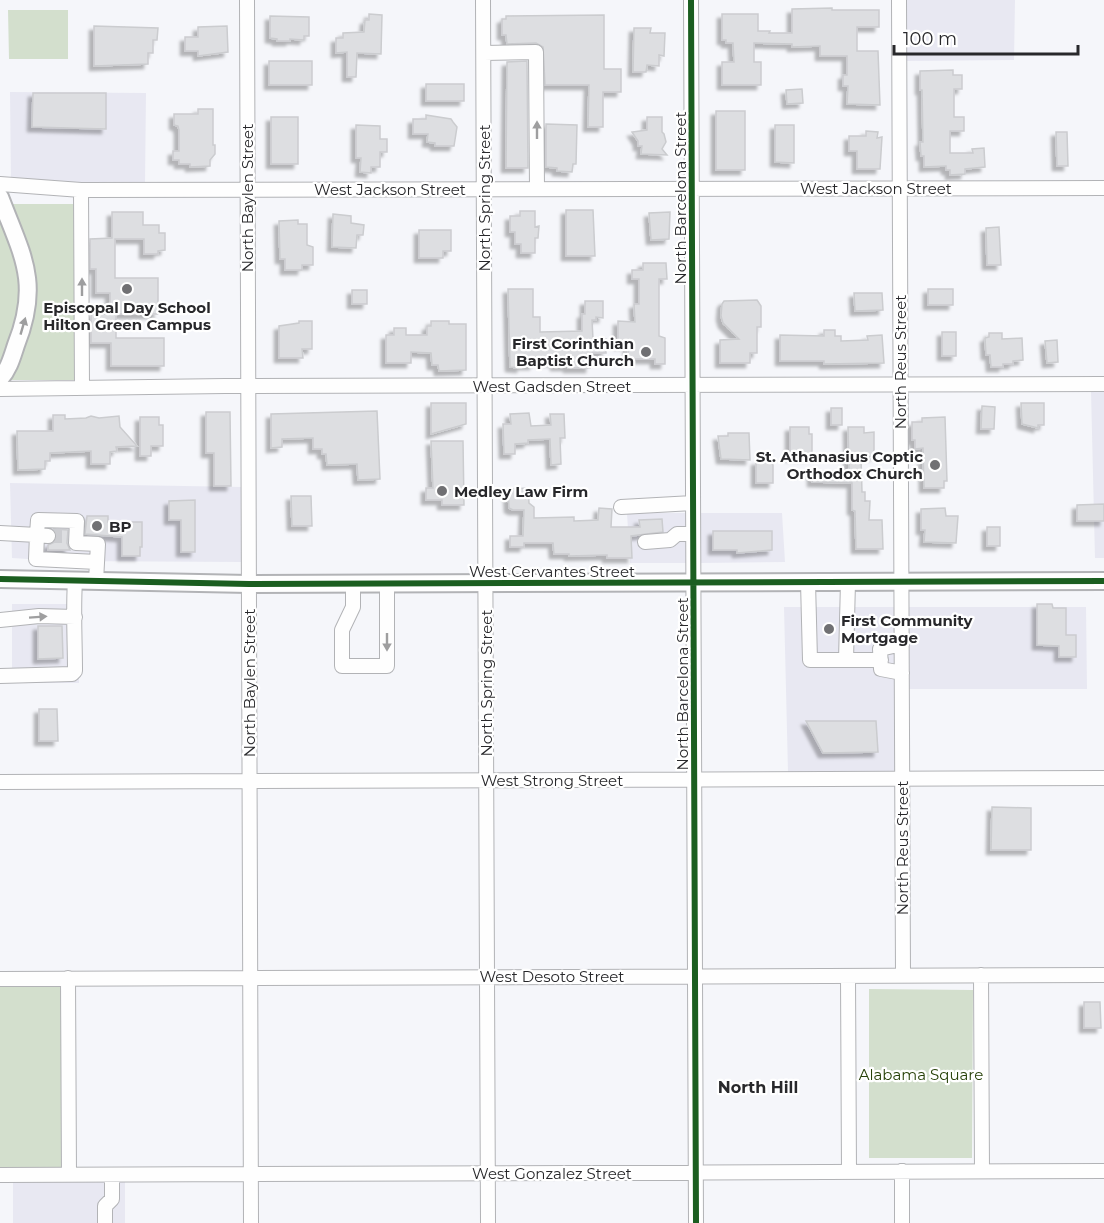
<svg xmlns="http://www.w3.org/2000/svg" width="1104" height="1223" viewBox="0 0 1104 1223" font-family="Montserrat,sans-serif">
<defs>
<filter id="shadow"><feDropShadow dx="-4.5" dy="4.5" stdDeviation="1.5" flood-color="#0004"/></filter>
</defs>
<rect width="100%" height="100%" fill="#f5f6fa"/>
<path fill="#e8e8f2" d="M905,0H1015L1014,60L906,61Z
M10,92L146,93L145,183H11Z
M1091,391H1104V558H1095Z
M10,483L242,487L243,562L60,561L12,558Z
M627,513H687V563H630Z
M700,513H782L785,562L700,563Z
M12,604H79V683H12Z
M784,607H895L896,771L788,772Z
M908,607H1086L1087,689H908Z
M13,1182H125V1223H13Z"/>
<path fill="#d3dfcd" d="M8,10H68V59H9Z
M0,204H75L76,380H0Z
M68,978L69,1175H0V979Z
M869,989L973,990L972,1158H869Z"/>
<path fill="#dddee1" stroke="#cbcccf" stroke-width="1.5" filter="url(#shadow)" d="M832,8V10H879V27H857V51H878L880,105L847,104L848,86H843V75H847V56H820V46L792,47V44L754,43V62H761V85H722V62H734L733,43H726V40H722V14H758V31H770L769,33H792V9Z
M369,14L382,15L381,54L357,53L356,77H347V52L336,53V38H343V33L364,32L365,20H369Z
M604,15V69H621V92H603V127H588L589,85H545L543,47L536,43L507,44L506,35H502V19H506V16Z
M270,16L309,17V36H304V40L290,39V41H277V39L270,38Z
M94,26L158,28L157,40H153V53H148V64L94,66Z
M227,26L228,52L198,56V51H185V37H198V27Z
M634,28H651L650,33H665L664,56L659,55V66L647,65L646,72H633Z
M269,61H312V85H269Z
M527,61L528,168H506L507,62Z
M953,70V75H962V89H954V117H964V131H950V153H973L972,149L984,148L985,167L965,169V174L950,175V170H946V166L924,167V156H921L920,142H923L922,90H920V71Z
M426,84H464V101H426Z
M802,89L803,103L787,104L786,90Z
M33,93H106V129L32,127Z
M198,109H213V145H215V154L210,160V166L190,167V164H179V160H173V151H179V130L178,126L174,125V114H198Z
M716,111H745V170H716Z
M426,115L451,119L453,122L457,127L454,146H435V143L427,142L428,134H413V119H426Z
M271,117H298V164H271Z
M647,117H662V132L664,134L666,142L662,149L667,155L641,154L642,146H638V141L632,132L647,130Z
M546,124L577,125L576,164H573L572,172L557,171V168L546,167Z
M356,125L380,126V139H387V152H380V167H371V173L360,172L361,158H356Z
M775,125H794V163L775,162Z
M866,131L878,132L877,138L882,137L880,169H857V151H849V136H866Z
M1056,132H1067L1068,166H1057Z
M566,210H593L595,256H566Z
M520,211H535V227L539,226L538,238H535V253H521V244H515V232H510V216H520Z
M112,212H143V225H159V233H165V250L158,251V254H144V239H115V278H158V314H116V338H164V366H111V343H91V314H110V293H96V269H90V239L112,238Z
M670,212L669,239L651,240L649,213Z
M333,214L351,216V223L364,225L363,235H357L356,248L332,247Z
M298,220V224H307V245L313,247V265H302V270H285V259H280L279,221Z
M999,227L1001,265H987L986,228Z
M419,230H451V251H443V258H419Z
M643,263H666L667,279H659V336L665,338V364H655V359H628V345H618V321L635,322L634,304H639V279H632V270H643Z
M508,289H533V317H540V332L582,331V314H585V301H603V318L596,317V320H592L593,339H606V353H590V368H568V366H555V362L534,361V365H521V368L510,367Z
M928,289H953V305H928Z
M352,290H367V304H352Z
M854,293H882L883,310L855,311Z
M757,300L761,306V327H757V353H750V363H720V340L739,339L723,323L721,316L722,304L724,301Z
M299,321H312V349H302L303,358H279V326L299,323Z
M431,321H449V324H466V370L439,371L438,365H432L431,353L411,352V363H386V335H394V328H406V335H427V326H431Z
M824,330H835V336H841V341L868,340L867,336L882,335L884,363L824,364V361H780V335L824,336Z
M942,332H956V356H942Z
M989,333H1002V339L1022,338L1023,360L1013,361V364H1003V367H991L990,355H986L985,338L989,337Z
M1057,340L1058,362L1047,363L1045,341Z
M431,403H466V424L431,434Z
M1021,403H1044V425H1038V428L1022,424Z
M982,406L995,407L994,429H981Z
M831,408H842V425H831Z
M377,411L380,479L358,480L357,464L327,465L326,454H322V449H313V438L282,439V447L271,448V414Z
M206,412H230L231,486H214V453H206Z
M529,413L531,426L551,425L550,414H564L565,438H560L561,464L551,465L550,439L528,440V443L515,444V454H504L503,424H511L510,414Z
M53,415H65V419L86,418L91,416L99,418L119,416L120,427L137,446L116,447L117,451L110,452V464H91V451L50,453V461H45V469L18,470L17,431H53Z
M140,417H159V425H163V446H151V456H140Z
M945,417L947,481H944V488H924L923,448L915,449V440H912V422H922V418Z
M790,427H809V434H812V457H790Z
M848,427H864V433L874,432V456L861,457L862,492H865V501H870L869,520H882L883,549H856L855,511L852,510V483L812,482V471H849Z
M728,433H749L750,460L721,459L718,436H728Z
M431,441H463L464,505H442V500H426V488H433Z
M756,461H773V483H756Z
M528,488L529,503L534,507V518L574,517V521L598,520L599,508L612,509L611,527H640L639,520L662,519L663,532L631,536L632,558H607V555L569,556V554H554L553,543H524V547H510V536H523L524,510H513L509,508L508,489Z
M291,496H311L312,526H292Z
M195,500V552H181V520H169V501Z
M1104,504V521H1077V505Z
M945,508L946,516H958L956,543L924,542L925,530H921V509Z
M87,516H108V522H142V547H140V556H122V537L85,534Z
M987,527H1000V546H987Z
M54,529L68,530L67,543L70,550H48V545L55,542L57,537Z
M713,531H772V550L737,553V550H713Z
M1037,604H1052L1053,608H1066V635H1076V657H1059V646L1037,645Z
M38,626H62L63,658L38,659Z
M39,709H57L58,741H39Z
M806,721H876L878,752L823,753Z
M992,807L1031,808V850H991Z
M1084,1002H1100L1101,1028H1084Z"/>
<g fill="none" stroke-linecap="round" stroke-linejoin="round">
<path stroke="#cccdd1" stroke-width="14" stroke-dasharray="14 7" stroke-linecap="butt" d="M48,536H70"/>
<g stroke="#b2b3b6" stroke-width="16">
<path id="minor" d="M247,0L251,1223
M483,0L488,1223
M691,0L696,1223
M899,0L903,975
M484,53L536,52L537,189
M0,184L81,190L1104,188
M81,190L82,388
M0,389L225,386L1104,384
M621,507L693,503
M0,533L37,535L38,520L77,521L76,543L98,544L96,581
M48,536L37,535L36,559L97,562
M645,542L670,540L677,534H693
M808,582L810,660H881
M353,584V607L342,630V666H387V584
M0,620L39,616L75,617
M902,644L880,649L881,669L902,673
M846,660L848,582
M0,676L72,674L75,671C75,641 73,611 75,581
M0,782L1104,778
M981,975L982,1171
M848,976L849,1172
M68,978L69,1175
M0,979L1104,975
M902,1171V1223
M0,1175L1104,1171
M105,1223V1206L112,1199V1175"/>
</g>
<g stroke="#b2b3b6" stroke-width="20">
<path id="major" d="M0,197C22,255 41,282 16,345C12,357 9,369 0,379
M0,579L249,584L1104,581"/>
</g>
<use href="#minor" stroke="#fefefe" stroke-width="14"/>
<use href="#major" stroke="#fefefe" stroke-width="16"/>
<g stroke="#fff" stroke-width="10">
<path id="cycleway" d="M691,0L696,1223
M0,579L249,584L1104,581"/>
</g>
<use href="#cycleway" stroke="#1b5e20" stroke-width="6"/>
</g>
<defs><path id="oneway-solid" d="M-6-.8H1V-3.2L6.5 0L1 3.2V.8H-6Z" transform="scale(1.5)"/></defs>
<g fill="#9e9e9f">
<use href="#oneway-solid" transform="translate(537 130) rotate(-90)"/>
<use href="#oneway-solid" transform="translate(82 287) rotate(-90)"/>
<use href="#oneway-solid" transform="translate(23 326) rotate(-74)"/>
<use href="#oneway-solid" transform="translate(38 617) rotate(-4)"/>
<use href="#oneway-solid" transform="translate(387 642) rotate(90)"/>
</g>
<g fill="#707073" stroke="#fff" stroke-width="2">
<circle cx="127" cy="289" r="6"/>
<circle cx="646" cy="352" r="6"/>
<circle cx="935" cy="465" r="6"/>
<circle cx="442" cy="491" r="6"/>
<circle cx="97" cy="526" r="6"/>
<circle cx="829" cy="629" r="6"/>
</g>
<g text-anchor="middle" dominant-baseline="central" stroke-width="4.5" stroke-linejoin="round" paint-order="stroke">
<g font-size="15" fill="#28282b" stroke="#fff">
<text x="876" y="188">West Jackson Street</text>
<text x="390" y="189">West Jackson Street</text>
<text transform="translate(247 198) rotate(-90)">North Baylen Street</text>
<text transform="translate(484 198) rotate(-90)">North Spring Street</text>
<text transform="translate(680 198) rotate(-90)">North Barcelona Street</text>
<text transform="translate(900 362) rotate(-90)">North Reus Street</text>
<text x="552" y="386">West Gadsden Street</text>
<text x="552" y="571">West Cervantes Street</text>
<text transform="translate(249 683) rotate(-90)">North Baylen Street</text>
<text transform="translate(486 683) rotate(-90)">North Spring Street</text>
<text transform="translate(682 684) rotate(-90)">North Barcelona Street</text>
<text x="552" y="780">West Strong Street</text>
<text transform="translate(902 848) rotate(-90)">North Reus Street</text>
<text x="552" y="976">West Desoto Street</text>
<text x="552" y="1173">West Gonzalez Street</text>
</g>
<g font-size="15" font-weight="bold" fill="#28282b" stroke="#fff" text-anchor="start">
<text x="127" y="307" text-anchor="middle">Episcopal Day School<tspan x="127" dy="17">Hilton Green Campus</tspan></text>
<text x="634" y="343" text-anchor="end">First Corinthian<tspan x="634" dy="17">Baptist Church</tspan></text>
<text x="923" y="456" text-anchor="end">St. Athanasius Coptic<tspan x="923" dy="17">Orthodox Church</tspan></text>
<text x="454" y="491">Medley Law Firm</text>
<text x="109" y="526">BP</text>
<text x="841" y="620">First Community<tspan x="841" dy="17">Mortgage</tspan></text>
</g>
<g font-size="15" fill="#274108" stroke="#fff">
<text x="921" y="1074">Alabama Square</text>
</g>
<g font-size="16" font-weight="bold" fill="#28282b" stroke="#fff">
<text x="758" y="1087">North Hill</text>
</g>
</g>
<path d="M894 45v9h184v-9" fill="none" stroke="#28282b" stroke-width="3"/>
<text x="903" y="45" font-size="18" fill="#28282b" stroke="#ffffff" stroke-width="4.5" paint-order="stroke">100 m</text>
</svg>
